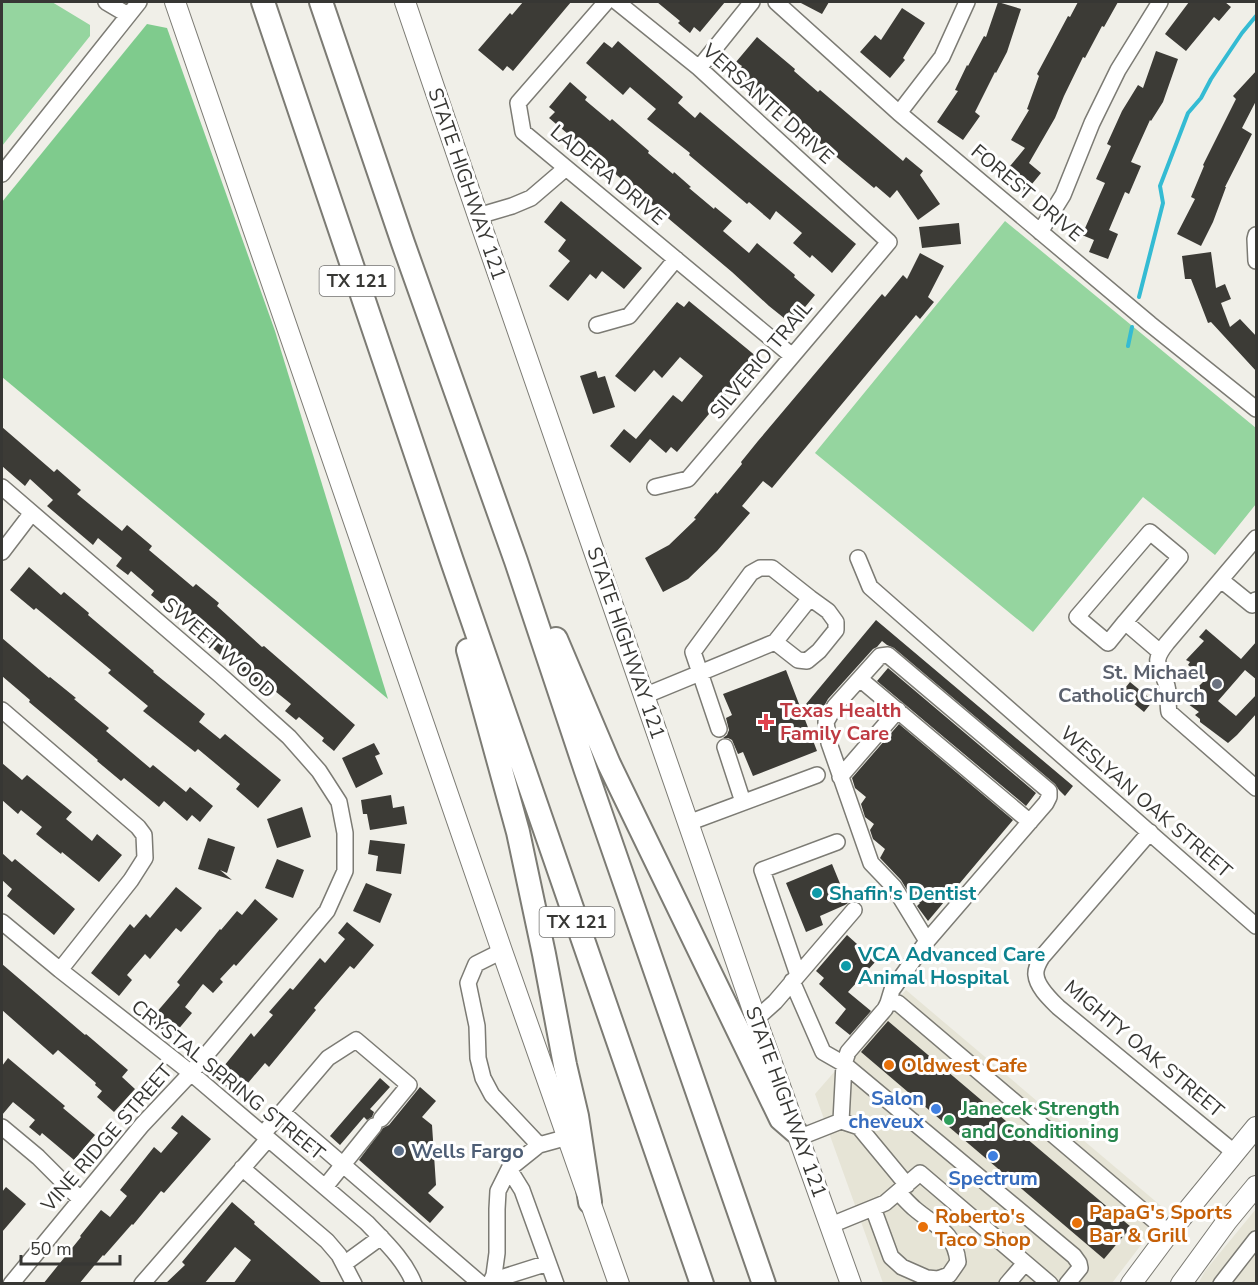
<svg xmlns="http://www.w3.org/2000/svg" width="1258" height="1285" viewBox="0 0 1258 1285" font-family="'Nunito Sans',sans-serif">
<rect width="100%" height="100%" fill="#f0efe8"/>
<path fill="#e6e4d6" d="M906,990L1167,1211L1112,1283H883L815,1094Z
M1256,1209V1283L1198,1284L1205,1271Z"/>
<path fill="#95d59f" d="M2,2H52L90,25V36L2,146Z
M1005,221L1256,428V504L1215,555L1143,497L1033,632L815,453Z"/>
<path fill="#7fcb8d" d="M147,24L167,28L275,331L388,699L2,377V202Z"/>
<g fill="none" stroke-linecap="round" stroke-linejoin="round">
<path stroke="#34bbd3" stroke-width="4" d="M1139,297L1163,203L1160,186L1188,113L1201,98L1211,79L1242,33L1256,16
M1128,346L1132,327"/>
</g>
<path fill="#3c3b36" d="M523,2H571L513,71L507,66L503,71L478,50L510,13L512,15Z
M657,2H725L700,32L694,27L690,33L678,23L680,21Z
M799,2H829L822,14Z
M998,2L1021,9L1007,52L996,73L995,72L975,112L980,116L963,140L937,122L958,91L955,90L967,65L968,66L984,36L986,37Z
M1078,2H1118L1104,27L1102,26L1085,58L1083,57L1064,96L1055,118L1029,163L1041,173L1023,195L1001,177L1025,148L1011,140L1029,110L1027,109L1039,76L1037,74L1068,16L1070,17Z
M1189,2H1225L1231,7L1219,21L1214,17L1186,51L1165,34Z
M902,8L925,23L903,58L905,60L890,78L860,52L875,35L881,40Z
M757,37L795,69L794,71L818,92L820,90L903,161L906,157L923,171L920,175L940,204L918,220L897,190L890,198L876,186L874,188L815,139L794,120L737,73L742,66L736,62Z
M618,41L683,97L678,103L695,118L700,112L856,244L832,273L812,255L810,258L793,243L802,233L776,211L770,220L749,202L747,204L689,155L690,153L647,119L656,109L630,87L623,95L586,63L604,42L612,48Z
M1156,51L1178,59L1163,102L1151,121L1150,120L1131,162L1141,166L1129,194L1125,192L1109,230L1118,234L1108,259L1089,252L1094,240L1082,235L1105,183L1096,179L1111,146L1107,144L1122,111L1138,85L1143,88Z
M1257,70V99L1242,128L1252,134L1225,187H1226L1213,222L1201,246L1177,234L1195,199L1191,197L1204,166L1203,165L1236,99L1233,96Z
M570,82L587,97L585,100L610,121L612,119L649,151L648,153L673,174L674,172L691,187L689,188L714,209L715,207L732,221L723,231L749,253L757,243L795,275L794,277L815,295L796,318L789,312L784,318L769,306L732,272L549,118L555,112L549,107Z
M561,201L642,268L624,289L602,271L596,279L590,274L568,301L549,286L570,261L558,251L566,240L544,222Z
M959,223L961,244L922,248L919,227Z
M1211,252L1216,288L1225,284L1231,299L1221,303L1230,327L1240,319L1257,337V372L1211,322L1208,323L1191,279H1185L1182,256Z
M920,253L944,266L928,297L934,302L920,319L916,315L772,488L763,481L742,506L750,513L717,551L688,579L663,592L645,558L669,545L696,519L694,518L716,492L717,494L742,464L741,462L758,441L882,294L885,297L903,275L907,279Z
M689,301L757,357L731,390L730,389L677,452L671,447L666,453L650,439L630,463L610,446L624,429L636,439L673,395L682,402L703,376L680,357L662,378L654,370L635,392L615,376L677,302L684,307Z
M596,371L598,378L605,376L615,407L593,414L580,376Z
M2,427L54,472L57,469L81,490L77,494L122,531L127,525L152,546L149,550L193,587L196,584L219,603L217,606L262,647L264,646L355,725L334,751L322,741L324,738L299,717L296,720L285,711L291,704L270,687L265,692L230,663H229L206,642L208,640L163,603L162,604L151,595L154,591L131,571L128,575L116,566L122,558L98,538L93,545L47,506L53,500L30,479L25,486L2,466Z
M29,567L61,595L64,592L89,613L88,615L154,671L153,672L205,714L199,722L220,739L225,734L281,780L258,808L236,789L240,784L198,749L195,752L143,711L148,706L108,673L111,670L36,608L34,610L10,590Z
M876,620L1073,786L1065,796L1059,790L1055,784L894,648L887,645L882,641L877,647L873,649L828,699L819,715L806,704Z
M1206,629L1241,659L1257,641V680L1245,670L1218,701L1236,716L1257,694V713L1237,735L1228,743L1200,722V719L1195,715L1199,712L1184,701L1206,679L1188,665L1190,662L1186,660L1204,641L1199,637Z
M2,638L49,678L50,677L76,698L74,699L109,728L106,731L150,768L153,765L186,792L190,787L213,806L200,822L192,815L187,821L164,801L159,807L124,778L121,781L97,761L98,760L29,702L30,700L2,676Z
M888,668L1036,793L1026,806L877,681Z
M786,670L817,751L753,776L743,752L738,754L732,740L728,738H723L727,735L729,730L726,718L732,715L723,694Z
M1130,682L1153,701L1144,712L1121,693Z
M899,724L1013,820L928,921L917,906L920,903L910,895L901,880L880,858L885,849L873,839L870,830L874,824L865,817L861,804L866,797L855,788L852,778Z
M374,743L380,754L375,756L383,774L356,788L342,758Z
M2,763L22,780L27,775L72,812L66,819L92,841L97,834L122,855L99,882L62,852L61,854L36,834L42,827L21,810L18,814L2,800Z
M391,795L393,808L404,806L407,824L370,830L367,814H363L361,800Z
M302,807L311,837L277,848L267,819Z
M208,838L235,847L227,873L220,870L232,880L198,869Z
M370,840L405,844L401,874L376,871L378,856L368,854Z
M2,853L12,862L15,859L75,909L54,935L7,896L12,889L2,880Z
M277,859L304,870L293,898L265,888Z
M832,864L848,903L845,905L820,916L823,925L806,932L786,883Z
M366,883L392,894L380,923L353,911Z
M176,887L202,908L181,932L176,928L150,959L145,954L127,975L132,980L119,996L91,973L130,924L134,928L146,914L150,918Z
M255,899L278,919L236,966L234,964L220,979L223,982L213,993L203,984L185,1007L192,1013L171,1038L150,1020L180,985L177,982L220,929L221,930L237,911L242,915Z
M347,922L374,945L354,969L350,966L314,1008L316,1010L269,1067L265,1063L237,1096L215,1077L251,1033L254,1037L273,1015L269,1012L290,988L293,990L320,958L325,963L345,939L338,933Z
M847,935L876,961L848,992L871,1011L850,1035L835,1023L846,1009L819,984L824,978L816,971Z
M2,964L85,1035L86,1034L128,1070L122,1077L135,1089L114,1112L97,1097L102,1091L95,1085L96,1083L58,1050L53,1055L2,1010Z
M888,1021L1131,1227L1104,1259L861,1052Z
M8,1058L65,1106L63,1108L95,1135L74,1160L42,1133L40,1136L29,1127L35,1120L13,1102L2,1115V1066Z
M380,1078L390,1087L370,1109L374,1112L372,1117L367,1120L364,1117L340,1145L330,1136Z
M420,1087L436,1101L422,1117L432,1125L436,1185L428,1193L444,1207L430,1223L359,1160L383,1128L389,1125Z
M182,1115L211,1139L164,1193L161,1191L133,1225L132,1224L104,1256L103,1255L79,1284H43L81,1237L80,1236L101,1210L110,1217L127,1196L120,1190L154,1147L161,1153L178,1133L171,1128Z
M6,1187L26,1204L2,1232V1192Z
M232,1202L255,1222L254,1224L323,1284H233L251,1260L235,1247L204,1284H165L185,1265L182,1262Z"/>
<g fill="none" stroke-linecap="round" stroke-linejoin="round">
<g stroke="#7c7b74" stroke-width="18">
<path id="minor" d="M106,2L128,15
M606,2L518,103L523,132L791,355
M617,2L699,68L889,242L688,479L655,487
M776,2L899,113L1150,324L1256,409
M699,68L752,2
M899,113L942,57L967,2
M2,174L139,2
M478,216L512,206L531,198L566,168
M1040,232L1063,195L1092,123L1118,70L1160,2
M1256,235L1255,239L1256,261
M597,325L629,316L676,259
M2,487L220,675L289,737L319,771L339,802L345,833V871L327,911L191,1073L142,1125L11,1284
M1256,538L1167,643C1151,663 1159,664 1166,683C1170,692 1167,703 1169,712L1256,788
M2,552L31,514
M858,558L870,587L1256,926
M1221,580L1252,605L1256,600
M1125,622L1180,557L1150,532L1077,617L1108,643L1125,622L1160,652
M775,642L798,660L807,661L819,651L836,630V622L828,611L810,598
M860,679L1030,822
M644,696L775,642L810,598L772,568H760L751,573L693,652L719,729
M2,710L138,827L144,835L145,858L131,880L60,970
M725,747L743,802
M840,777L898,710
M688,823L817,775
M1150,832L1042,957C1039,962 1035,969 1036,975C1037,987 1050,999 1058,1007L1235,1153
M2,922L60,970L191,1073L367,1223C384,1241 405,1260 414,1284
M502,951L476,964L468,983L477,1026L478,1058L483,1078L492,1095L539,1145
M798,975L762,870L837,842
M792,981L823,1052L844,1064L1074,1256L1079,1263L1080,1268L1067,1284
M888,1003L892,990L927,941L894,887L871,863L829,743L826,722L835,706L880,656L888,655L1049,791V797L1046,803L927,941
M756,1019L775,1002L854,910
M283,1113L481,1284
M841,1121L844,1064L848,1052L885,1009L888,1003H898L1169,1233
M2,1127L38,1157L80,1199
M263,1134L328,1058L356,1040L409,1085L381,1119
M798,1138L841,1121L859,1127L907,1185
M242,1168L327,1241L339,1255L354,1284
M509,1169L522,1190L556,1284
M325,1187L374,1126
M873,1208L891,1257L902,1267L927,1278L938,1279L949,1275L958,1262C955,1232 935,1226 915,1209C909,1204 903,1197 898,1192
M831,1225L885,1203L920,1173L1050,1284
M344,1264L381,1237
M491,1281L548,1263
M142,1284L268,1139
M490,1284L494,1275L497,1253V1209L498,1191L509,1169L539,1145L568,1137
M1007,1284L1025,1263
M1221,1284L1256,1239"/>
</g>
<g stroke="#7c7b74" stroke-width="22">
<path id="major" d="M175,2L502,951L619,1284
M405,2L478,216L756,1019L851,1284
M1131,1284L1169,1233L1256,1127
M1181,1284L1227,1221L1256,1186"/>
</g>
<g stroke="#7c7b74" stroke-width="26">
<path id="highway" d="M263,2L452,561L702,1284
M321,2L403,243L516,561L586,771L764,1284
M556,639L609,764L781,1119L796,1132
M468,650L518,832L544,954L565,1065L577,1116L590,1202"/>
</g>
<use href="#minor" stroke="#fff" stroke-width="15"/>
<use href="#major" stroke="#fff" stroke-width="20"/>
<use href="#highway" stroke="#fff" stroke-width="22"/>
</g>
<circle fill="#6b7280" stroke="#fff" stroke-width="2" cx="1217" cy="684" r="6"/>
<path fill="#e0444e" stroke="#fff" stroke-width="2" d="M763 713h6v6h6v6h-6v6h-6v-6h-6v-6h6z"/>
<g fill="#0f9aa8" stroke="#fff" stroke-width="2">
<circle cx="817" cy="893" r="6"/>
<circle cx="846" cy="966" r="6"/>
</g>
<g fill="#e8710a" stroke="#fff" stroke-width="2">
<circle cx="889" cy="1065" r="6"/>
<circle cx="1077" cy="1223" r="6"/>
<circle cx="923" cy="1227" r="6"/>
</g>
<g fill="#3f7fe0" stroke="#fff" stroke-width="2">
<circle cx="936" cy="1109" r="6"/>
<circle cx="993" cy="1156" r="6"/>
</g>
<circle fill="#2e9e5b" stroke="#fff" stroke-width="2" cx="949" cy="1120" r="6"/>
<circle fill="#5c6f8a" stroke="#fff" stroke-width="2" cx="399" cy="1151" r="6"/>
<g text-anchor="middle" dominant-baseline="central" stroke-width="6" stroke-linejoin="round" paint-order="stroke">
<g fill="#fff" stroke="#737371" stroke-width="1.5">
<rect x="319.5" y="266" width="75" height="30" rx="4.5"/>
<rect x="539.5" y="907" width="75" height="30" rx="4.5"/>
</g>
<g font-size="18" font-weight="bold" fill="#373734">
<text x="357" y="281">TX 121</text>
<text x="577" y="922">TX 121</text>
</g>
<g font-size="20" fill="#373734" stroke="#fff">
<text transform="translate(768 104) rotate(42)">VERSANTE DRIVE</text>
<text transform="translate(608 175) rotate(40)">LADERA DRIVE</text>
<text transform="translate(467 184) rotate(71)">STATE HIGHWAY 121</text>
<text transform="translate(1027 193) rotate(40)">FOREST DRIVE</text>
<text transform="translate(761 360) rotate(-50)">SILVERIO TRAIL</text>
<text transform="translate(626 643) rotate(71)">STATE HIGHWAY 121</text>
<text transform="translate(219 648) rotate(41)">SWEET WOOD</text>
<text transform="translate(1146 802) rotate(41)">WESLYAN OAK STREET</text>
<text transform="translate(1144 1049) rotate(40)">MIGHTY OAK STREET</text>
<text transform="translate(228 1080) rotate(39)">CRYSTAL SPRING STREET</text>
<text transform="translate(786 1102) rotate(70)">STATE HIGHWAY 121</text>
<text transform="translate(107 1138) rotate(-49)">VINE RIDGE STREET</text>
</g>
<g font-size="20" font-weight="bold" fill="#5b616d" stroke="#fff" text-anchor="end">
<text x="1205" y="672">St. Michael<tspan x="1205" dy="23">Catholic Church</tspan></text>
</g>
<g font-size="20" font-weight="bold" fill="#be3a42" stroke="#fff" text-anchor="start">
<text x="780" y="710">Texas Health<tspan x="780" dy="23">Family Care</tspan></text>
</g>
<g font-size="20" font-weight="bold" fill="#0d838f" stroke="#fff" text-anchor="start">
<text x="829" y="893">Shafin's Dentist</text>
<text x="858" y="954">VCA Advanced Care<tspan x="858" dy="23">Animal Hospital</tspan></text>
</g>
<g font-size="20" font-weight="bold" fill="#c56008" stroke="#fff" text-anchor="start">
<text x="901" y="1065">Oldwest Cafe</text>
<text x="1089" y="1212">PapaG's Sports<tspan x="1089" dy="23">Bar &amp; Grill</tspan></text>
<text x="935" y="1216">Roberto's<tspan x="935" dy="23">Taco Shop</tspan></text>
</g>
<g font-size="20" font-weight="bold" fill="#366cbe" stroke="#fff" text-anchor="end">
<text x="924" y="1098">Salon<tspan x="924" dy="23">cheveux</tspan></text>
<text x="993" y="1178" text-anchor="middle">Spectrum</text>
</g>
<g font-size="20" font-weight="bold" fill="#27864d" stroke="#fff" text-anchor="start">
<text x="961" y="1108">Janecek Strength<tspan x="961" dy="23">and Conditioning</tspan></text>
</g>
<g font-size="20" font-weight="bold" fill="#4e5e75" stroke="#fff" text-anchor="start">
<text x="411" y="1151">Wells Fargo</text>
</g>
</g>
<rect width="1258" height="1285" fill="none" stroke="#373734" stroke-width="6"/>
<path d="M21 1255v9h99v-9" fill="none" stroke="#373734" stroke-width="3"/>
<text x="30" y="1255" font-size="18" fill="#373734" stroke="#ffffff" stroke-width="4.5" paint-order="stroke">50 m</text>
</svg>
